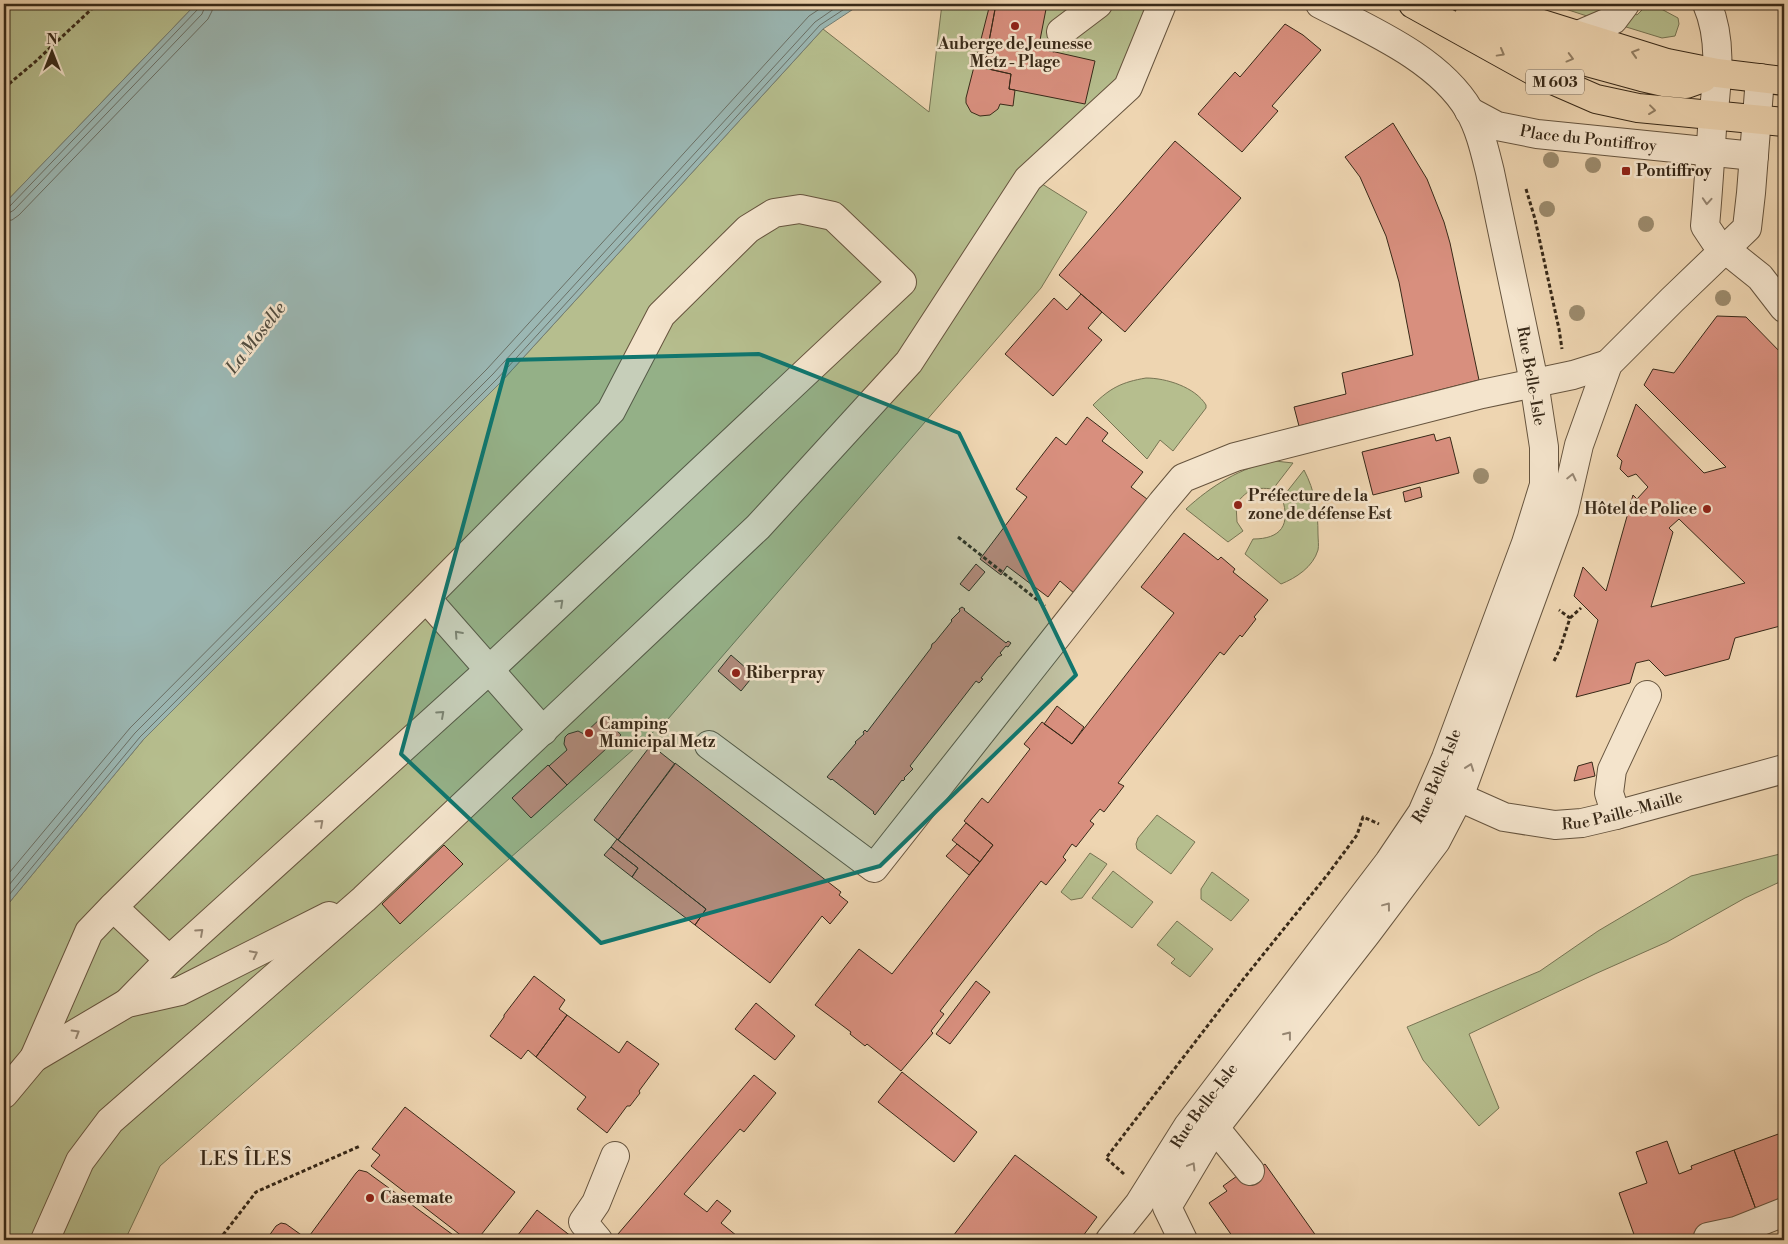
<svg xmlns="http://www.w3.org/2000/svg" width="1788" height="1244" viewBox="0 0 1788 1244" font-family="'Libre Bodoni',serif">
<rect width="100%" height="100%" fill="#eed5b1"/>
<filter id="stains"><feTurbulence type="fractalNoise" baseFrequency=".004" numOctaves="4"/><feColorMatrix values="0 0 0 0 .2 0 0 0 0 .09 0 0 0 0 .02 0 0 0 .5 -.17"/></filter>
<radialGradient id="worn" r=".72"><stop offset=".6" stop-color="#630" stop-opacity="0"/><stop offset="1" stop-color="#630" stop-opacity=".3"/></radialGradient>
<path fill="#b6be8e" stroke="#777453" d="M4,4H196L4,204Z
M942,4H1162L1128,87L1031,177L1087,212L1041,288L668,719L160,1166L125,1240H4V909L143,740L501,382L823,29L929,112Z
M1550,4H1607L1604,13L1590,17Z
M1648,4H1652L1678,18L1679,24L1675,36L1662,38L1623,26L1633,13L1637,15Z
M1146,378C1166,378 1195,387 1206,405V408L1173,451L1160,440L1147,459L1093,405C1110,388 1122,382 1146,378Z
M1275,461L1293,463L1273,489C1254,487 1248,489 1236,504L1237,522L1243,531L1228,542L1186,509C1211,486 1241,467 1275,461Z
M1304,470C1315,491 1318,511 1318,534C1318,539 1319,546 1318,550C1313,567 1296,578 1281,584L1245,554L1253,539C1281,539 1291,525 1282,498Z
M1157,815L1195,842L1171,874L1137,849L1136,844L1138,838Z
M1090,853L1107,864L1082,898L1071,900L1061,892Z
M1784,853V880L1745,898L1667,942L1595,974L1469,1034L1499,1108L1479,1126L1423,1060L1407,1027L1540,971L1598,931L1691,876Z
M1113,871L1153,902L1132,928L1092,898Z
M1212,872L1249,900L1231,921L1201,899V889Z
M1177,921L1213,949L1190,977L1171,963L1175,959L1157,945Z"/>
<path fill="#9bb7b3" stroke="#737e75" d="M196,4H861L823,29L501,382L143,740L4,909V204Z"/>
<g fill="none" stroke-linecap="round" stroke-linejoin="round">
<path stroke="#6a7066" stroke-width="1" d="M4,207L10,206L198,9L199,4
M4,214L9,213L14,210L202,14L206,4
M4,221L12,220L19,215L208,19L212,11L213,4
M4,879L130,728L487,369L809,16L827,4
M4,891L135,733L493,374L815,22L841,4
M4,901L140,737L497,379L820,25L852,4"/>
</g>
<path fill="#d88f7e" stroke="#382918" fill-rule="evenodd" d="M990,4H996L984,68L1011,74L1009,89L1015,90L1013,106L1000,104L998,109L990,115L980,116L971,112L966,103V98Z
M996,4H1047L1040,40L1043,41L1042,49L1095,61L1085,104L1009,89L1011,74L984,68Z
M1285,24L1303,35L1321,50L1272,106L1278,111L1242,152L1198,114L1235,72L1240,77Z
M1043,41L1056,43L1054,52L1042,49Z
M1393,123L1427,179L1444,222L1450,243L1479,380L1299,426L1294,407L1346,394L1342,373L1413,355L1399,282L1386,236L1360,177L1345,157Z
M1175,141L1241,198L1125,332L1059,275Z
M1081,294L1102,312L1088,328L1102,340L1053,396L1005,354L1054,298L1067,310Z
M1717,316L1746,317L1784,356V625L1735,638L1729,659L1665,676L1649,660L1636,663L1630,683L1576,697L1598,620L1574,596L1583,567L1606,591L1633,495L1637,499L1648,487L1636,474L1628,477L1620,469L1622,461L1617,456L1636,404L1704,473L1726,467L1644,385L1653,369L1674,373ZM1679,519L1745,583L1651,607L1673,532L1669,528Z
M1087,417L1108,433L1102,441L1143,472L1131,487L1147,499L1075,594L1060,581L1048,597L1007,566L1001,575L980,559L1027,497L1016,489L1056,437L1066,445Z
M1434,434L1436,441L1450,437L1459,473L1373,495L1362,452Z
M1420,487L1422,497L1405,502L1403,492Z
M1184,533L1218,560L1221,557L1235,569L1233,572L1268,600L1254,617L1256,619L1242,637L1240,635L1224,655L1220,652L1118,783L1124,786L1104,812L1100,809L1090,821L1094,824L1076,847L1072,844L1063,857L1066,860L1046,885L1041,881L940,1011L944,1014L931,1031L933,1033L901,1071L867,1044L865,1046L850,1034L851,1032L815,1005L859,949L892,974L993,845L964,821L982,798L988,803L1030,749L1024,744L1042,722L1072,744L1174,613L1141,587Z
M976,564L985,572L969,591L960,584Z
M962,607L965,609L964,610L1006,643L1008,641L1011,643L1008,647L1006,646L1000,653L1002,655L998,657L981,678L983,679L979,683L976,681L910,766L913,769L904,778L905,779L903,781L902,780L875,815L873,813L874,812L832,779L831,780L827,777L856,743L855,742L864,734L863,732L865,730L867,732L931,648L932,644L935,642L952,621L951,620L960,611L959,609Z
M731,655L754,675L741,691L718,671Z
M1057,706L1084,727L1072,744L1044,724Z
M603,716L621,735L567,785L549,766L567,750L564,744L565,737L568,734L578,731L584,734Z
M651,745L675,764L618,840L594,820Z
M1592,762L1595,776L1574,781L1578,766Z
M675,763L841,892L839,895L848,902L830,924L822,916L770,983L695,925L706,909L618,840Z
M548,765L567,785L531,818L512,798Z
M966,823L993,845L980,862L952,840Z
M617,839L706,909L695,925L632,877L638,868L611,847Z
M957,844L980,862L969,875L946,856Z
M444,845L463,864L400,924L382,904Z
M611,847L638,868L632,877L604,855Z
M534,976L565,1000L559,1009L567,1015L536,1057L528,1050L521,1059L490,1036L504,1017V1015Z
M976,981L990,992L950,1044L936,1034Z
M756,1003L795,1036L775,1060L735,1029Z
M567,1015L619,1053L627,1041L659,1064L639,1091L640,1093L630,1106H627L607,1133L577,1109L586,1097L536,1057Z
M902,1072L977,1132L954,1162L878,1102Z
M754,1075L776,1093L744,1132L740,1129L684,1194L707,1212L717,1200L731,1211L721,1223L742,1240H625L618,1234Z
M405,1107L515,1192L477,1240H467L371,1166L380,1155L372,1149Z
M1784,1132V1206L1758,1215L1734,1150Z
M1667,1141L1679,1174L1692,1169L1691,1166L1734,1150L1758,1215L1689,1240H1636L1619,1193L1647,1183L1636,1152Z
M1015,1155L1097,1217L1080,1240H958L953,1236Z
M1265,1164L1319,1240H1235L1209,1203L1227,1191L1223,1186L1244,1171L1247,1177Z
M359,1170L367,1172L460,1240H266L276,1226L281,1223L286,1224L307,1239L356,1173Z
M537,1210L576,1240H514Z"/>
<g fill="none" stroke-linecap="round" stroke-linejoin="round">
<g stroke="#66543e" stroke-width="30">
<g id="minor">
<path d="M1707,4C1724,43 1716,88 1712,129C1710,161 1708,194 1705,226L1715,241L1760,277L1784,308"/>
<path d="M1061,32L1098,4"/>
<path d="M1578,35L1613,20L1625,4"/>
<path id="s1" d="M1469,111L1497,126L1537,134L1754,156"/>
<path d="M426,598L543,731"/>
<path d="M709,745L874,868L1162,503L1183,478L1235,457L1482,394L1573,375L1608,364"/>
<path id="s2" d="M1441,793L1459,797L1504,817L1555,825L1582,823L1616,815L1784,769"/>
<path d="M1616,815L1609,793L1612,770L1647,695"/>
<path d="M113,907L169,960"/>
<path d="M34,1058L127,1003L180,991L329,916"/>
<path d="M4,1094L34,1058L89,932L113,907L426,598L611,411L661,315L748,229L774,213L800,209L833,216L902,282L489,670L169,960L127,1003"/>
<path d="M1215,1128L1250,1171"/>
<path d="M1708,1237L1736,1231L1784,1212"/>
<path d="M45,1240L80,1161L110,1121L364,899L758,527L909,362L1028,179L1128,87L1162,4"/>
<path d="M598,1240L583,1222L596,1203L615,1156"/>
<path id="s3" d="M1110,1240L1139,1204L1188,1126L1389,862L1422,813L1446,758L1526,543L1544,485V447L1534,382L1490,172C1485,152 1480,129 1469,110C1439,59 1370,30 1320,4"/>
<path d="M1183,1240L1167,1207L1211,1133L1367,933L1436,841L1459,797L1564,510L1579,445L1608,364L1672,300L1747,228L1751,193L1760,78"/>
</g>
</g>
<g stroke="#382918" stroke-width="30">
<path id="major" d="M1413,4L1541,75L1596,99L1638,108L1784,122
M1488,4L1536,22L1667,63L1717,73L1784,81
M1468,18L1558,54L1642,77L1664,82L1686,84L1703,78"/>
</g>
<path stroke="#382918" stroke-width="3" stroke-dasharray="4 2.5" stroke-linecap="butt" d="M4,88L35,62L97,4
M1526,189L1535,219L1559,329L1562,349
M958,537L1045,606
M1570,618L1581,608
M1554,661L1560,649L1570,618L1559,610
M1124,1174L1106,1158L1245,977L1328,874L1357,835L1363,817L1379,824
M219,1240L256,1192L360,1146"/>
<use href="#minor" stroke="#f4e4cc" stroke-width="28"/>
<use href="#major" stroke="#eed5b1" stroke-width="28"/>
</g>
<g fill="#9c8b6d">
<circle cx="1551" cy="160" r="8"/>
<circle cx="1593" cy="165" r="8"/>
<circle cx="1547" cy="209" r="8"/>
<circle cx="1646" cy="224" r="8"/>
<circle cx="1723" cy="298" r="8"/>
<circle cx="1577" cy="313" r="8"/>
<circle cx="1481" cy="476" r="8"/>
</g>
<defs><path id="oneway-chevron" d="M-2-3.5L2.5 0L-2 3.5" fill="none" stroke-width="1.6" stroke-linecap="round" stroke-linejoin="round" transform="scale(1.25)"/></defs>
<g stroke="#937f64">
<use href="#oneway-chevron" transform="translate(1501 53) rotate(29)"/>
<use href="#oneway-chevron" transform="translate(1635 53) rotate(-163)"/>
<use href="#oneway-chevron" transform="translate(1570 58) rotate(15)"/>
<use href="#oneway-chevron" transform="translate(1652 110) rotate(7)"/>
</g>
<g stroke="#968672">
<use href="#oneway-chevron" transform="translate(1707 201) rotate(94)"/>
<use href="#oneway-chevron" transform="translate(1572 477) rotate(-77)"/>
<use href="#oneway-chevron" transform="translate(560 603) rotate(-43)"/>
<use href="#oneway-chevron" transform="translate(458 634) rotate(-132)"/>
<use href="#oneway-chevron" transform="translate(441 714) rotate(-42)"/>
<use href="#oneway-chevron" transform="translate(1470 767) rotate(-70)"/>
<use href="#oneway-chevron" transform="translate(320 823) rotate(-42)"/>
<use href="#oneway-chevron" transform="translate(1387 906) rotate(-53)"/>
<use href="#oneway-chevron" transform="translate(200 932) rotate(-42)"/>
<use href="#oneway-chevron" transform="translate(254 954) rotate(-27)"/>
<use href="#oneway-chevron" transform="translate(76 1033) rotate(-31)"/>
<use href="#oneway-chevron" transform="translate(1288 1035) rotate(-52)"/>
<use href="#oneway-chevron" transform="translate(1192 1166) rotate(-59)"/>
</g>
<path fill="#0f766e" fill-opacity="0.2" stroke="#0f766e" stroke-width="4" stroke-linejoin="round" d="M759,354L959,433L1076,675L880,866L601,943L401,754L508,360Z"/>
<g fill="#8f2418" stroke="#f4e4cc" stroke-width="2">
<circle cx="1015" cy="26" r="5"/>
<rect x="1621" y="166" width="10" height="10" rx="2.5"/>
<circle cx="1238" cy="505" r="5"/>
<circle cx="1707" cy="509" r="5"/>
<circle cx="736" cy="673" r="5"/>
<circle cx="589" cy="733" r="5"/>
<circle cx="370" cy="1198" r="5"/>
</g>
<g text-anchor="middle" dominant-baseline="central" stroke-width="5" stroke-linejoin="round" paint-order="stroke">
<rect fill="#f4e4cc" stroke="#70614e" stroke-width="1" x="1526" y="69.5" width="58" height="25" rx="4"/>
<g font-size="15" font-weight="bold" fill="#382918">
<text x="1555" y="82">M 603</text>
</g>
<g font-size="16" font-weight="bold" fill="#382918" stroke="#f4e4cc" text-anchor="start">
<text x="1015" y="44" text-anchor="middle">Auberge de Jeunesse<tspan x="1015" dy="18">Metz - Plage</tspan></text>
<text x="1636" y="171">Pontiffroy</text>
<text x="1248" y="496">Préfecture de la<tspan x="1248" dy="18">zone de défense Est</tspan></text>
<text x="1697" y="509" text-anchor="end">Hôtel de Police</text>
<text x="746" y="673">Riberpray</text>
<text x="599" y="724">Camping<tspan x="599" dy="18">Municipal Metz</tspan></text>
<text x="380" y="1198">Casemate</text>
</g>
<g font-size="16" fill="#382918" stroke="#f4e4cc">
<text stroke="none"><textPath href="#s1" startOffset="124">Place du Pontiffroy</textPath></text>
<text transform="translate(1531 376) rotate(80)">Rue Belle-Isle</text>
<text stroke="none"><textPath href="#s3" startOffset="569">Rue Belle-Isle</textPath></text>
<text stroke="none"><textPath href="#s2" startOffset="188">Rue Paille-Maille</textPath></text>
<text stroke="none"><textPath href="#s3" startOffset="164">Rue Belle-Isle</textPath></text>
</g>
<g font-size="18" font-style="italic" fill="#514c3f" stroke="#f4e4cc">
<text transform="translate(256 338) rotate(-52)">La Moselle</text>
</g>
<g font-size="19" letter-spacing="1" fill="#382918" stroke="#f4e4cc">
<text x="246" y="1159">LES ÎLES</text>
</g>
</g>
<rect width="1788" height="1244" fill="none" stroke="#eed5b1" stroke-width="20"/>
<rect x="5" y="5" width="1778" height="1234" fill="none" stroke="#382918" stroke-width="2.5"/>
<rect x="10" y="10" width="1768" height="1224" fill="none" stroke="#382918"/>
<g transform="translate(52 52)" stroke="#f4e4cc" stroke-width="4" paint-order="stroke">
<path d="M0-4L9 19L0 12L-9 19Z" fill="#382918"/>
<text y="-8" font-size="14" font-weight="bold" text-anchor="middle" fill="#382918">N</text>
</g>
<rect width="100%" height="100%" filter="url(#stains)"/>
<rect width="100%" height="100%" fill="url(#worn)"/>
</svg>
